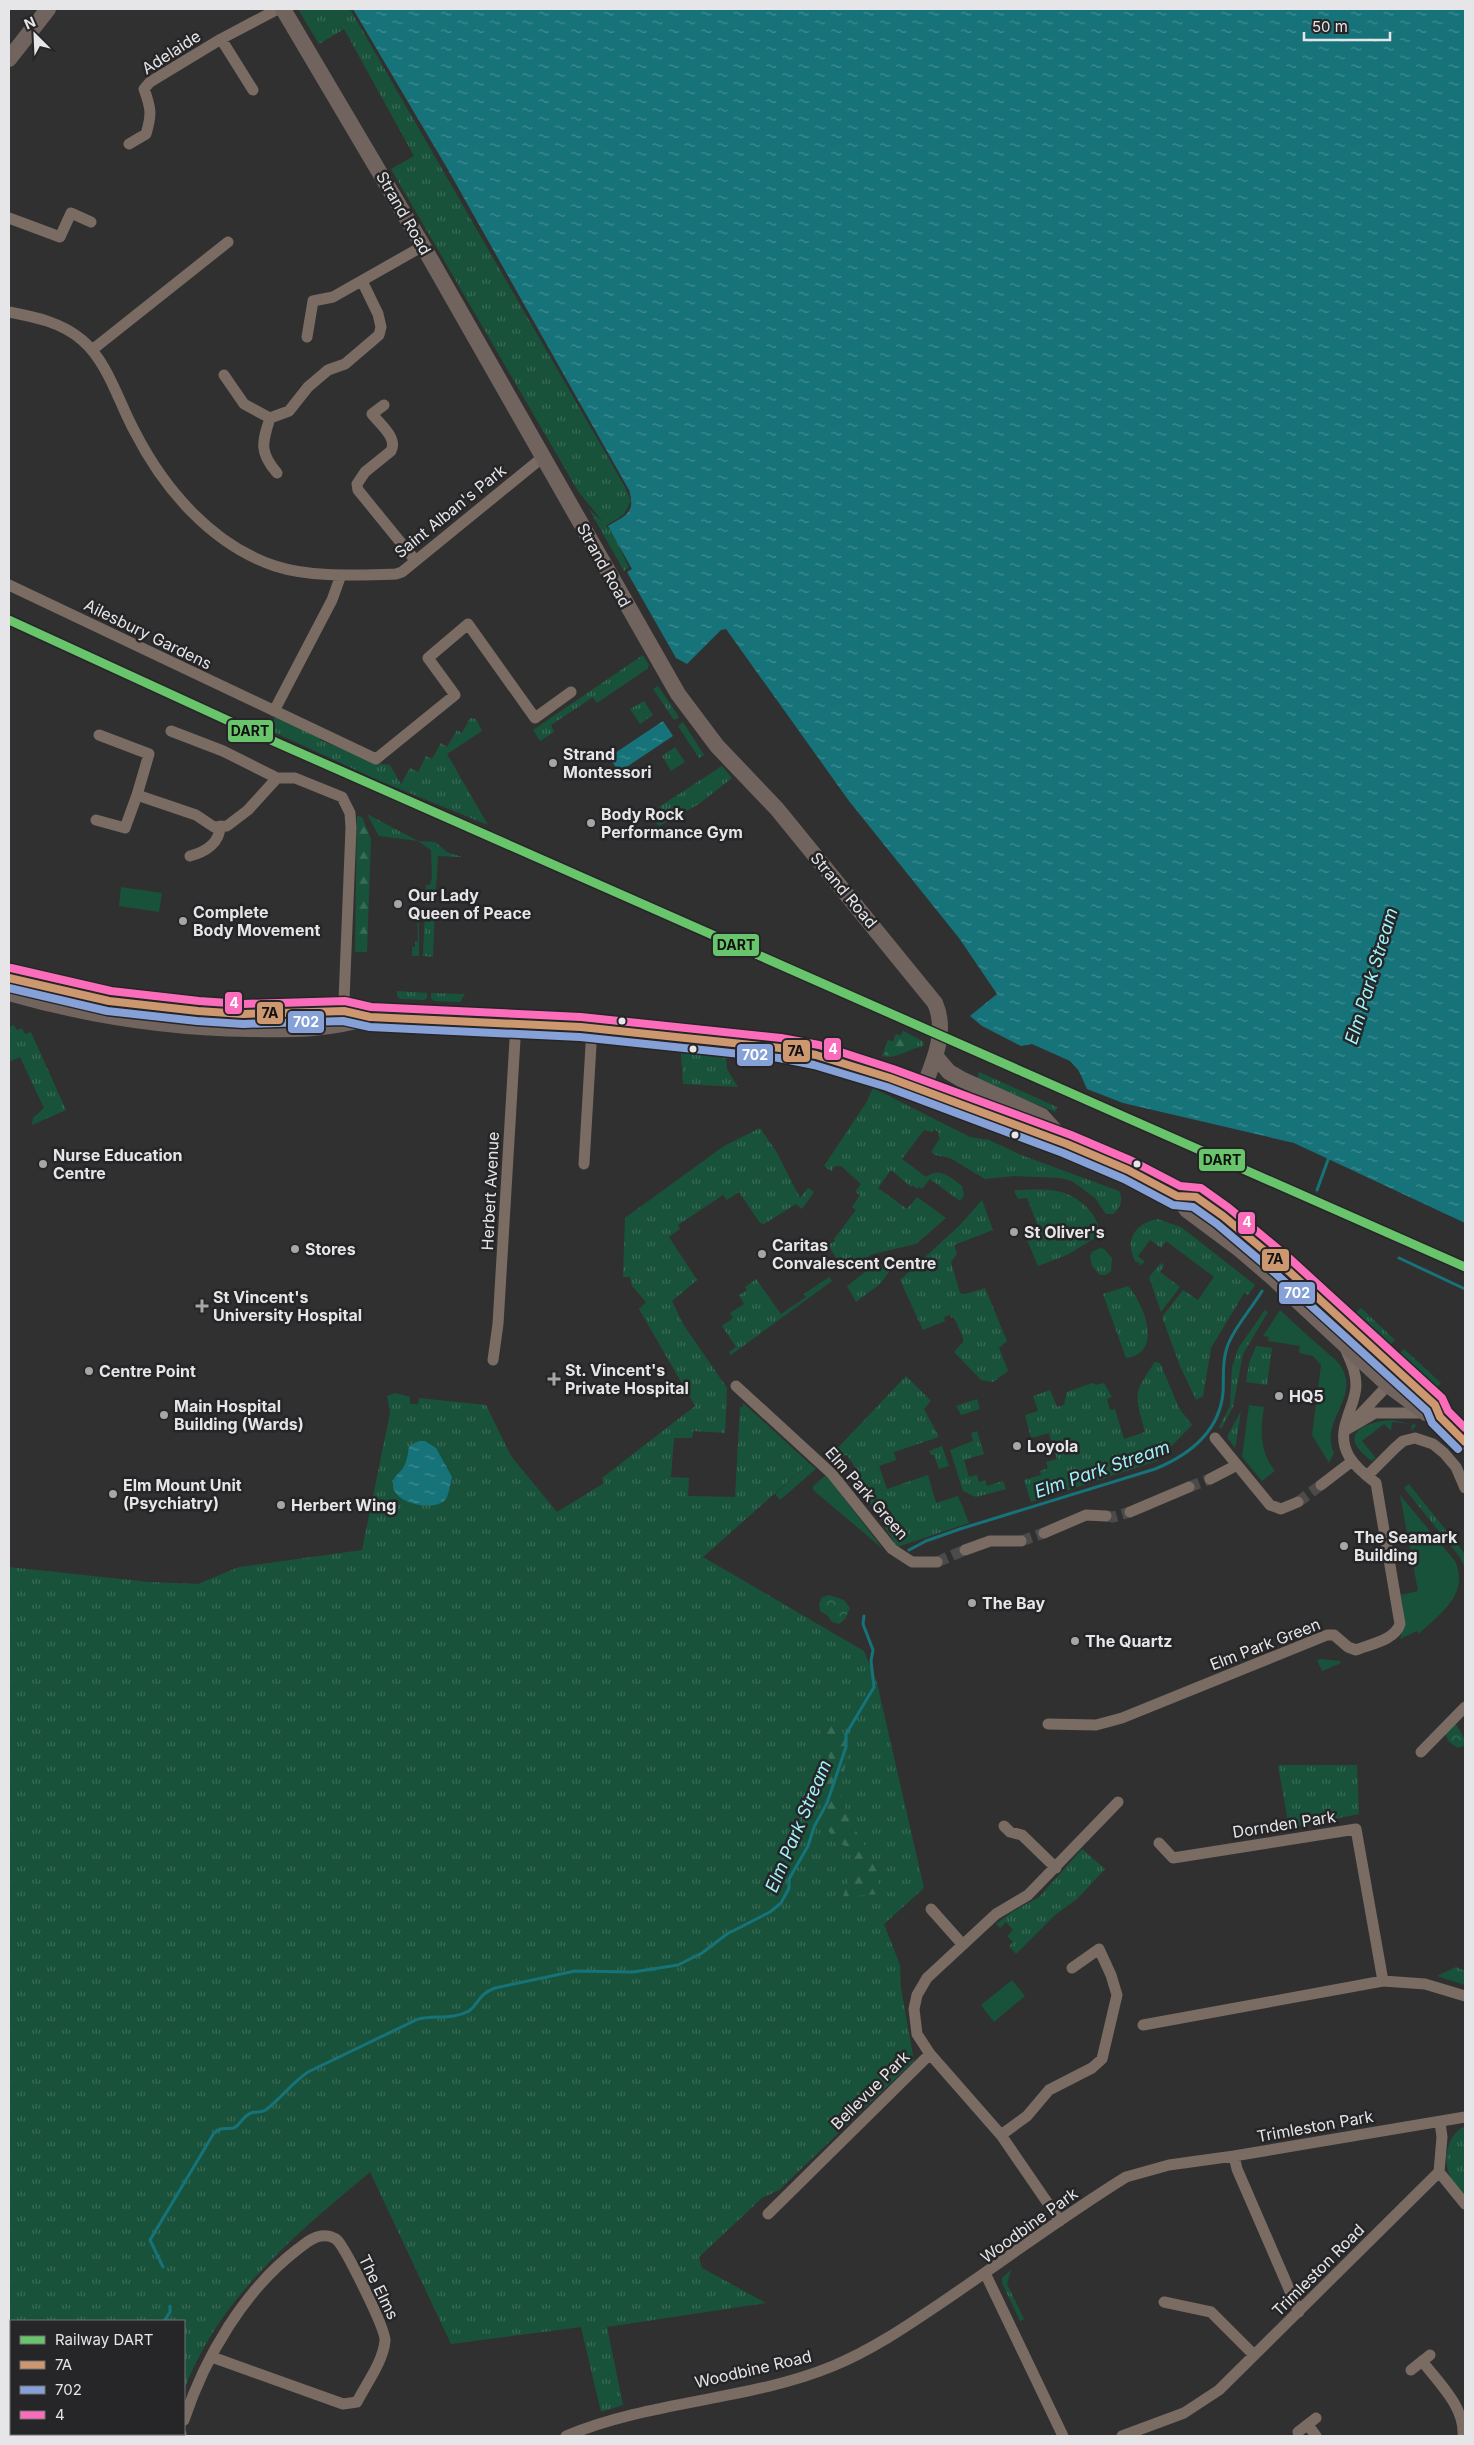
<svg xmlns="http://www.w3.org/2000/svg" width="1474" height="2445" viewBox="0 0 1474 2445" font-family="Inter,sans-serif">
<defs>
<pattern id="grass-tufts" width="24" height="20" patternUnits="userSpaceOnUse" patternTransform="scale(1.25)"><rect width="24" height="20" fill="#19523b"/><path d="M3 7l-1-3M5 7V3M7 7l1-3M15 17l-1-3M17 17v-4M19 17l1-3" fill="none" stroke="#3a6b57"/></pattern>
<pattern id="forest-firs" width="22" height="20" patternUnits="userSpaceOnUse" patternTransform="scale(1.25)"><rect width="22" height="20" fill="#19523b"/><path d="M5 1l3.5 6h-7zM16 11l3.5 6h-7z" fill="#3a6b57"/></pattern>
<pattern id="park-crowns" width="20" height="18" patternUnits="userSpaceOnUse" patternTransform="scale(1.25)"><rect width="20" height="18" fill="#19523b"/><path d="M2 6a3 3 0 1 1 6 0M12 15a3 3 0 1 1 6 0" fill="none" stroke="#3a6b57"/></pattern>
<pattern id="water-ripples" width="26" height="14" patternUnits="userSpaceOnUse" patternTransform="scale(1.25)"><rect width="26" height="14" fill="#167379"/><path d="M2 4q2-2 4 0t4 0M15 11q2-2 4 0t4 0" fill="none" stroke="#438d92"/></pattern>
</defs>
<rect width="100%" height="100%" fill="#303030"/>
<path fill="url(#grass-tufts)" d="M298,9H350L625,487L631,501L624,514L606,526C616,534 622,555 629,567L624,571L589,509L603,522L578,491L391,169L414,156L344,29L319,44Z
M643,655L649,665L647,669L597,703L593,697L551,725L554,732L540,741L533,730Z
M658,686L679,717L674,720L653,689Z
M644,701L653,715L640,724L630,709Z
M275,717L320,736V740L377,763L390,765L401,784L410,768L418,772L426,756L432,759L441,743L447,747L457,730L462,733L470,718L476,719L482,731L447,754L488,825L380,781L269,730Z
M683,722L704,755L699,758L678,726Z
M675,747L685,762L671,771L662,756Z
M722,766L732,778L699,804L659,826L652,817L662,811L659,807Z
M367,814L418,841L435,842L447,852L462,857L438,856L435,904H425L426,885H430L432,877L431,850L418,841L379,836Z
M419,909V956H412V947H415V941H418L417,911Z
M425,909L435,910L433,957L423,956Z
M397,991L427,993V998L424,1000L400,999L397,996Z
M431,993L465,994L460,1002L434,1001L431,998Z
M14,1025L17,1030L22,1028L25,1034L31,1032L66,1110L32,1125L33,1118L44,1108L20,1057L9,1062V1027Z
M903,1031L924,1042L923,1046C908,1049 896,1060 882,1056L888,1040L893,1042L896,1034L901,1036Z
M681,1053L726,1058L727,1069L738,1087L683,1084Z
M979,1072L1057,1107L1055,1112L977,1079Z
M873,1088L970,1137L989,1140L1021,1155L1119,1191C1124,1199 1120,1209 1113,1214H1106L1095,1198L1072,1181L1060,1178L1014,1176L985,1179L950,1158L935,1155L931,1152L940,1138L938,1136L939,1133L934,1129L932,1132L924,1130L902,1159L926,1177C940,1167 950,1177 962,1186L964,1195L960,1201L930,1179L922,1189L919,1187L917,1189L913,1185L911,1187L891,1170L878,1188L907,1209L917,1197L946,1218L916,1244L873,1254L844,1270L828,1245L835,1241L834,1239L856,1210L852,1207L860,1195L855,1192L861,1184L841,1166H835L831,1171L824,1166L866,1103Z
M760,1128L776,1151L800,1198L808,1188L814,1192L802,1209L796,1204L764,1224L760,1223L739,1192L727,1200L723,1195L678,1225L680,1229L669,1237L697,1280L672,1301L683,1324L727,1388L725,1433L693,1431L692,1438H674L671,1477L689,1478L688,1496L735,1497L740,1407H743V1403L809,1463L703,1557L864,1651L877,1683L924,1888L884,1924L900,1965L901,1988L914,2061L779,2190L762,2198L699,2257L702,2268L766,2303L607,2327L623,2405L601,2412L581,2327L451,2344L370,2172C296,2234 219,2297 184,2390V2321H11V2434H173L172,2436H9V1567L149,1582L198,1584L239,1567L362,1550L390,1413L387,1396L395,1393L410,1397V1404H418L419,1398L486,1405L511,1456L557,1512L604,1483L602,1478L695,1406L639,1309L646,1302L632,1286L630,1277H623L625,1218L724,1146Z
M1014,1190C1029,1190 1047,1188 1061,1192C1078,1196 1103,1217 1098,1236L1067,1255L1038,1266L1027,1240L1041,1234L1027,1198L1018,1199Z
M982,1200L993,1230L954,1245L957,1254L951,1262L960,1293L965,1294L985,1288L1007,1341L999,1348L1008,1371L993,1382L981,1380L954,1352L963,1342V1338L954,1317L952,1318L950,1315L944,1317L945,1321L923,1330L900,1280L959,1226Z
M1157,1219L1181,1227L1255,1285L1248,1295L1244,1293L1211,1348L1203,1396L1196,1400L1180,1366L1162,1317L1183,1290L1198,1300L1214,1277L1166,1241L1161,1248L1150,1240L1138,1256L1145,1262L1139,1266L1140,1263L1135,1261C1124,1240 1136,1223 1157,1219Z
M1100,1248L1104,1249L1112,1258L1111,1271L1106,1275H1100L1092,1266L1090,1257L1092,1252Z
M892,1261L895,1264L880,1284L856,1302L847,1286L869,1269Z
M1161,1263L1164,1265L1160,1272L1180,1287L1161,1312L1149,1277Z
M829,1277L832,1281L731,1355L729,1352L736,1347L722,1326L733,1318L730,1313L744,1304L739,1295L747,1290L745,1287L756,1279L781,1314L806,1297L804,1294Z
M1128,1286C1144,1304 1164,1353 1126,1358L1103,1294Z
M1361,1308L1395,1340L1391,1344L1356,1312Z
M1265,1310L1268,1312L1243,1354L1233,1407L1221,1429L1219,1427L1230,1406L1232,1367L1239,1347Z
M1256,1346L1272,1348L1267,1385L1246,1382L1249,1363Z
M1404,1349L1441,1383L1436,1388L1400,1353Z
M1155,1362L1160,1363L1179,1408L1192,1425L1157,1461L1031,1502L1024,1480L1041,1475L1040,1471L1048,1468L1046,1462L1057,1459L1049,1433L1031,1438L1025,1415L1038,1411L1033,1396L1050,1390L1057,1407L1064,1405L1067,1392L1092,1383L1096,1385L1104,1383L1112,1397L1107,1399L1110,1410L1115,1409L1124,1439L1145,1432C1135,1394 1132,1395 1155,1362Z
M906,1376L931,1401L924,1409L939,1437L894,1452L896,1460L879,1466L887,1489L928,1475L936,1503L958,1496L969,1523L897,1547L852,1473L855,1467L847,1455L833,1458L831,1455Z
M977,1399L980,1409L961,1415L956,1406Z
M1241,1411L1236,1443L1235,1448L1227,1437Z
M977,1431L984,1454L964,1460L969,1477L977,1475L979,1482L985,1480L987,1486L1003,1481L1006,1489L976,1497L963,1491L950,1450L973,1441L971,1433Z
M942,1446L949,1466L939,1469L934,1455H931L929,1451Z
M1409,1484L1465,1554V1568L1460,1557L1404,1488Z
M1320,1659L1340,1661L1341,1663L1322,1671L1317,1660Z
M1278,1765H1357L1359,1814L1289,1828Z
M1082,1849L1105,1869L1077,1899L1055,1915L1016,1954L1009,1946L1013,1942L1007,1936L1013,1930L1006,1922L1000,1928L996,1924L1012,1912L1039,1897Z
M1456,1967L1465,1971V1985L1437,1976Z
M1465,2126V2196C1460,2189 1451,2181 1449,2174C1443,2156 1448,2134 1465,2126Z
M1011,2270L1007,2284L1024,2319L1020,2321L1002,2283V2278Z"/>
<path fill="url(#forest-firs)" d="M357,816L362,817L371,839L367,952H355Z
M903,1031L919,1039L915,1044L906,1041L904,1046L896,1048L890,1056L883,1054L888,1040L893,1042L896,1034L901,1036Z
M830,1721C863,1740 838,1768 842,1798C846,1821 865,1842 874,1863C878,1872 878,1884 879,1894L843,1897L852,1869L850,1848L836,1842L828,1830L821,1793L829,1757L820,1736L824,1722Z"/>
<path fill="url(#park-crowns)" d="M829,1595L844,1600L850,1608L845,1619L839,1624L832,1622L828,1616L820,1611L819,1604L822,1597Z
M1456,1724L1465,1740V1745L1458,1748L1449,1742L1445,1734Z"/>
<path fill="#19523b" d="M121,887L162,893L159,912L119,906Z
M1280,1310C1294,1323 1308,1336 1323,1349C1328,1354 1336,1359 1340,1365C1362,1397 1319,1420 1334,1453L1329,1463L1312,1435L1321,1365L1313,1356L1299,1353L1300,1346L1268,1341L1269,1337L1263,1336Z
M1249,1405L1264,1407C1260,1432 1260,1452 1275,1471L1262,1481L1242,1457Z
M1391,1420L1417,1425L1411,1431L1412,1424L1392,1422L1391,1431L1384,1424L1362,1441L1376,1458L1371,1461C1366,1456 1357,1449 1355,1443C1350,1425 1380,1421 1391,1420Z
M809,1463L816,1469L780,1500L775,1494Z
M826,1475L883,1549L813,1490V1486Z
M1400,1495L1455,1561C1470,1595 1440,1613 1419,1634L1417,1631L1400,1639L1405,1622L1401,1595L1418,1591Z
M1012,1980L1025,1996L994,2022L981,2005Z"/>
<path fill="url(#water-ripples)" d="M353,9H1465V1223L1294,1143L1123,1103L1087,1089L1079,1071L1070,1061L1032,1044L1021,1046L982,1026L970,1016L997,994L959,938L849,801L726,629L721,630L687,664L676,658L627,572L632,569L608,526C626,515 636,513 629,490L447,168Z
M663,721L673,736L619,772L609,757Z
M419,1441H425L436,1448L452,1477C450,1484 449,1494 446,1499C435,1513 391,1503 393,1484C393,1476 399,1474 403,1468C407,1462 408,1453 409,1446Z"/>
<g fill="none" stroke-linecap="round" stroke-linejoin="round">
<path stroke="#167379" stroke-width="3" d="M1317,1190L1329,1157
M1399,1258L1465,1289
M909,1550L926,1541L960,1529L1155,1469C1189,1455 1219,1433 1223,1393C1224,1379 1222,1364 1226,1351C1230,1333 1252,1308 1262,1291
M163,2267L150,2240L214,2133L220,2129L234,2128C241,2124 243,2116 251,2113C256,2111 263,2113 267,2109C281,2098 293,2082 308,2072L418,2019C434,2015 453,2020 469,2011C480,2003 477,1995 495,1988L575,1971L633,1972L678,1965L702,1953L727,1934L770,1912L781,1903L789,1888V1879L808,1846L814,1827L827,1803L846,1747V1734L874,1687L871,1661L873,1650L863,1624L864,1616
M164,2321L170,2312V2306
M84,2436L88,2434"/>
<path stroke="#4b4b4b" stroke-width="11" stroke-dasharray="11 5.5" stroke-linecap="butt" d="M1189,1487L1210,1479
M1298,1502L1321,1485
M1106,1516L1113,1517L1130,1512
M1021,1541L1044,1533
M937,1562L965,1550"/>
<path stroke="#7a6b63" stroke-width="11" d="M221,39L253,90
M129,144L146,134C152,114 151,108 144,89L150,82L221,39L278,9
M9,218L60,237L71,213L91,222
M9,312C35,317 61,322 82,340C108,362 119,403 135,432C164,489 212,545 275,566C312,578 357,575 396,574L402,572L543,457
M307,337L313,301L333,297L423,246
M92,350L228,242
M224,375L244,404L270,418L289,411L308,387L328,370L345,364L379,335L381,327L378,314L362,281
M384,405L372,414C380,424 398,438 391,451L365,472L357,484L358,490L415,560
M270,418C262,443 259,452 277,473
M9,585L376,759L455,695L428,658L468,624L535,718L571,692
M274,711L332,600L341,575
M171,731L223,751L277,778H295L342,797L350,813L351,828L344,1000L345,1018
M99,735L149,754L137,795
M96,820L125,828L137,795L196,815L214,827L227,826L248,810L277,778
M190,856C205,852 220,843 220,826
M584,1164L592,1028
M493,1360L498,1324L516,1023
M736,1386L832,1474L892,1549L912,1562H937
M1354,1421L1388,1385
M1344,1431L1375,1413H1426
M1215,1438L1270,1505L1281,1509L1298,1502
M1367,1476L1395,1448L1403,1441L1415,1438L1433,1444L1444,1453L1456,1467L1465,1488
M1210,1479L1237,1465
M1321,1485L1351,1462
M1130,1512L1189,1487
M1044,1533L1086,1515L1106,1516
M965,1550L990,1541H1021
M1048,1724L1096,1725L1122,1718L1327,1635H1334L1348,1647L1356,1650C1371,1644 1395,1640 1400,1624L1376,1483C1353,1466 1336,1449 1347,1419C1350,1408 1356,1397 1356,1385C1356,1371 1350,1360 1345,1348
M1421,1752L1465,1707
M1004,1826L1010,1832L1022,1835L1056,1868
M1159,1843L1173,1858L1356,1829L1383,1981
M931,1909L963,1945
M1143,2025L1383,1981L1425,1984L1465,1996
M1001,2135L1027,2116L1049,2090L1092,2068L1102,2059L1117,1995L1111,1975L1099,1949L1072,1968
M1234,2156L1237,2169L1299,2312
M1439,2172L1442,2137L1440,2122
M1439,2172L1465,2204
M768,2214L930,2054
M1060,2221L1001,2135L930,2054L917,2034L914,2009L917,1995L927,1978L996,1914L1028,1895L1118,1802
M985,2273L1063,2436
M1164,2302L1211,2312L1254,2355
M1422,2361C1439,2383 1465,2407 1463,2436
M1411,2370L1430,2355
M184,2420C205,2357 244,2290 298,2249C305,2244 312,2237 321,2236C327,2235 334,2237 338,2241C347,2252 386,2329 385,2341C383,2362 366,2384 357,2402L343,2404L212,2357
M1308,2425L1316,2436
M1298,2432L1316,2418
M180,2436L181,2434
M566,2436C652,2400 748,2401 833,2366C872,2350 907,2326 941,2303C1003,2261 1063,2216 1126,2177L1169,2165L1234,2156L1465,2117
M1122,2436L1184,2413L1219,2390L1439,2172"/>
<path stroke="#71635d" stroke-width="16" d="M283,9L423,246L678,694L717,746L777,809L935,1003C948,1032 933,1063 922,1091
M9,59L48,9
M9,978L109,1001L198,1011L243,1014L344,1011L370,1017L581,1027L780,1048L816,1055L890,1078L1067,1144L1128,1170L1177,1196L1196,1197L1223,1216L1283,1266L1435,1405L1440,1417L1465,1442
M9,993C89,1016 166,1028 250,1029C291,1030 331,1030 370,1017
M936,1057L949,1072L961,1079L1042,1116L1065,1142
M1177,1196L1187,1210L1238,1248L1273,1278L1388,1385L1426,1413L1440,1417"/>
<g stroke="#262527" stroke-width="11">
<path id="bus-1" d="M9,978L109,1001L198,1011L243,1014L344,1011L370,1017L581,1027L780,1048L816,1055L890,1078L1067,1144L1128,1170L1177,1196L1196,1197L1223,1216L1283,1266L1435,1405L1440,1417L1465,1442"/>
</g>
<g stroke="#262527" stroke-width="11">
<path id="bus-2" d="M9,988L107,1011L197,1021L243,1024L343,1021L370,1027L580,1037L779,1058L814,1065L887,1087L1063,1153L1124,1179L1173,1205L1193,1207L1217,1224L1276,1274L1427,1411L1432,1423L1458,1449"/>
</g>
<g stroke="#262527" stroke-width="11">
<path id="bus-3" d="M11,968L111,991L199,1001L243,1004L345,1001L371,1007L581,1017L781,1038L819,1045L893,1069L1071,1135L1132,1161L1180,1186L1201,1188L1229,1208L1289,1258L1442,1398L1448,1411L1465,1428"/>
</g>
<use href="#bus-1" stroke="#cd976f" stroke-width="8"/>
<use href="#bus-2" stroke="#85a1d7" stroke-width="8"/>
<use href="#bus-3" stroke="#fb6dba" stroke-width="8"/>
<g stroke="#262527" stroke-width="12">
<path id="rail-1" d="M9,620L255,733L1465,1267"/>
</g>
<use href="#rail-1" stroke="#68c56b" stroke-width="9"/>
</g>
<g fill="#a6a6a7" stroke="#262527" stroke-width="2">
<circle cx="553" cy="763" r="5"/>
<circle cx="591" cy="823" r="5"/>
<circle cx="398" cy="904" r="5"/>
<circle cx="183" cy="921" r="5"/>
<circle cx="43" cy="1164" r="5"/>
<circle cx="1014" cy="1232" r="5"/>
<circle cx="295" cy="1249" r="5"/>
<circle cx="762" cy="1254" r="5"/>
<path d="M199.5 1298.5h5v5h5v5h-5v5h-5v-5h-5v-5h5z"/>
<circle cx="89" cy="1371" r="5"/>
<path d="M551.5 1371.5h5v5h5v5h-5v5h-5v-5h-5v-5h5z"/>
<circle cx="1279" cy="1396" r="5"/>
<circle cx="164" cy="1415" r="5"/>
<circle cx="1017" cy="1446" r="5"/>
<circle cx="113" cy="1494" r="5"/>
<circle cx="281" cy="1505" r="5"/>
<circle cx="1344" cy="1546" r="5"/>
<circle cx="972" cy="1603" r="5"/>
<circle cx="1075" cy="1641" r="5"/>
</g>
<g fill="#e6e5e7" stroke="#262527" stroke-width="2">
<circle cx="622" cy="1021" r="4.5"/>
<circle cx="693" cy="1049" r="4.5"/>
<circle cx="1015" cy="1135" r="4.5"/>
<circle cx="1137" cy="1164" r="4.5"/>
</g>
<g text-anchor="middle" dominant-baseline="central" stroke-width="5" stroke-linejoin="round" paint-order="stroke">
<g font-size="16" fill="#e6e5e7" stroke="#262527">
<text transform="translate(171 52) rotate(-33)">Adelaide</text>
<text transform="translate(404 213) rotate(60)">Strand Road</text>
<text transform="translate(450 511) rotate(-39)">Saint Alban's Park</text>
<text transform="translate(604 565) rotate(61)">Strand Road</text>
<text transform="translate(148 634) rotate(26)">Ailesbury Gardens</text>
<text transform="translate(844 890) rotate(50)">Strand Road</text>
<text transform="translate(490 1191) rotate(-87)">Herbert Avenue</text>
<text transform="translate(867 1493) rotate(49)">Elm Park Green</text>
<text transform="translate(1265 1644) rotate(-21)">Elm Park Green</text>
<text transform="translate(1284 1824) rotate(-9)">Dornden Park</text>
<text transform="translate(870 2090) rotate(-45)">Bellevue Park</text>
<text transform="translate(1315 2126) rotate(-10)">Trimleston Park</text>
<text transform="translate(1029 2225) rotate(-36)">Woodbine Park</text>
<text transform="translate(1318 2270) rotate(-45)">Trimleston Road</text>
<text transform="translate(379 2287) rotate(64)">The Elms</text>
<text transform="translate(753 2369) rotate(-13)">Woodbine Road</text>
</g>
<g font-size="16" font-weight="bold" fill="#e6e5e7" stroke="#262527" text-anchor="start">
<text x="563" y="754">Strand<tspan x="563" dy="18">Montessori</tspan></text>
<text x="601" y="814">Body Rock<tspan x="601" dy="18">Performance Gym</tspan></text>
<text x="408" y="895">Our Lady<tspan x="408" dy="18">Queen of Peace</tspan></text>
<text x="193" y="912">Complete<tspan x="193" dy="18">Body Movement</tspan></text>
<text x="53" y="1155">Nurse Education<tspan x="53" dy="18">Centre</tspan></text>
<text x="1024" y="1232">St Oliver's</text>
<text x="772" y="1245">Caritas<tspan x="772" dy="18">Convalescent Centre</tspan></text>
<text x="305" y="1249">Stores</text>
<text x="213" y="1297">St Vincent's<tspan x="213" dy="18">University Hospital</tspan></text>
<text x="565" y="1370">St. Vincent's<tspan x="565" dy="18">Private Hospital</tspan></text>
<text x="99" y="1371">Centre Point</text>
<text x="1289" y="1396">HQ5</text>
<text x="174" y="1406">Main Hospital<tspan x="174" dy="18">Building (Wards)</tspan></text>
<text x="1027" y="1446">Loyola</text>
<text x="123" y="1485">Elm Mount Unit<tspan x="123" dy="18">(Psychiatry)</tspan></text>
<text x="291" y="1505">Herbert Wing</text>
<text x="1354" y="1537">The Seamark<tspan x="1354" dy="18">Building</tspan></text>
<text x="982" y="1603">The Bay</text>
<text x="1085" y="1641">The Quartz</text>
</g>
<g font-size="18" font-style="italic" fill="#9ff4fa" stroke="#262527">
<text transform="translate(1371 976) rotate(-73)">Elm Park Stream</text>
<text transform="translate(1102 1469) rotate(-19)">Elm Park Stream</text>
<text transform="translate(798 1826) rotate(-67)">Elm Park Stream</text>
</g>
</g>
<g stroke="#262527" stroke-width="2">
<rect x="227" y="719" width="47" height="24" rx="5" fill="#68c56b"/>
<rect x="712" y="933" width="48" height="24" rx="5" fill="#68c56b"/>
<rect x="224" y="991" width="19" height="24" rx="5" fill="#fb6dba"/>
<rect x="256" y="1001" width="28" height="24" rx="5" fill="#cd976f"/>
<rect x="287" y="1010" width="38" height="24" rx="5" fill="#85a1d7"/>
<rect x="823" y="1037" width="19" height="24" rx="5" fill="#fb6dba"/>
<rect x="782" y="1039" width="29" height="24" rx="5" fill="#cd976f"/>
<rect x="736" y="1043" width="38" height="24" rx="5" fill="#85a1d7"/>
<rect x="1198" y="1148" width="48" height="24" rx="5" fill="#68c56b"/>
<rect x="1237" y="1211" width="19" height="24" rx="5" fill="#fb6dba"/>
<rect x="1261" y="1248" width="29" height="24" rx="5" fill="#cd976f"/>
<rect x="1278" y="1281" width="38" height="24" rx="5" fill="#85a1d7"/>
</g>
<g font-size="14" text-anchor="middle" font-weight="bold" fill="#fff">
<text x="234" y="1008">4</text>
<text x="306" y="1027">702</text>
<text x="833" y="1054">4</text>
<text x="755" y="1060">702</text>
<text x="1247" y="1227">4</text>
<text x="1297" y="1298">702</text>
</g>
<g font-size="14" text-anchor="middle" font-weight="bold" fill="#111">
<text x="250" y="736">DART</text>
<text x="736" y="950">DART</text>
<text x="270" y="1018">7A</text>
<text x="796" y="1056">7A</text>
<text x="1222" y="1165">DART</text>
<text x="1275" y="1264">7A</text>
</g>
<rect width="1474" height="2445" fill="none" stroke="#e6e5e7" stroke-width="20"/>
<rect x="10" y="2320" width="175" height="115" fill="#262527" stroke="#737274"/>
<rect x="20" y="2336" width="25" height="8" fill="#68c56b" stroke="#737274"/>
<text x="55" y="2345" font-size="15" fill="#e6e5e7">Railway DART</text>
<rect x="20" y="2361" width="25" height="8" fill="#cd976f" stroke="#737274"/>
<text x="55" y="2370" font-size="15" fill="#e6e5e7">7A</text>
<rect x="20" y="2386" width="25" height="8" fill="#85a1d7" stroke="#737274"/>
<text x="55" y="2395" font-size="15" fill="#e6e5e7">702</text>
<rect x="20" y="2411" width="25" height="8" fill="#fb6dba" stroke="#737274"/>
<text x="55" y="2420" font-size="15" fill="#e6e5e7">4</text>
<g transform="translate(35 35) rotate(336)" stroke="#262527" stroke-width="4" paint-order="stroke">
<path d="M0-4L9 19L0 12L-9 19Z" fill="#e6e5e7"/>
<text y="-8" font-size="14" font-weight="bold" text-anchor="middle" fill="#e6e5e7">N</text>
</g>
<path d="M1304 32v8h86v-8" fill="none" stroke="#e6e5e7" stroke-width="2.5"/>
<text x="1312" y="32" font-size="15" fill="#e6e5e7" stroke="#262527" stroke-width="4" paint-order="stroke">50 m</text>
</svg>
